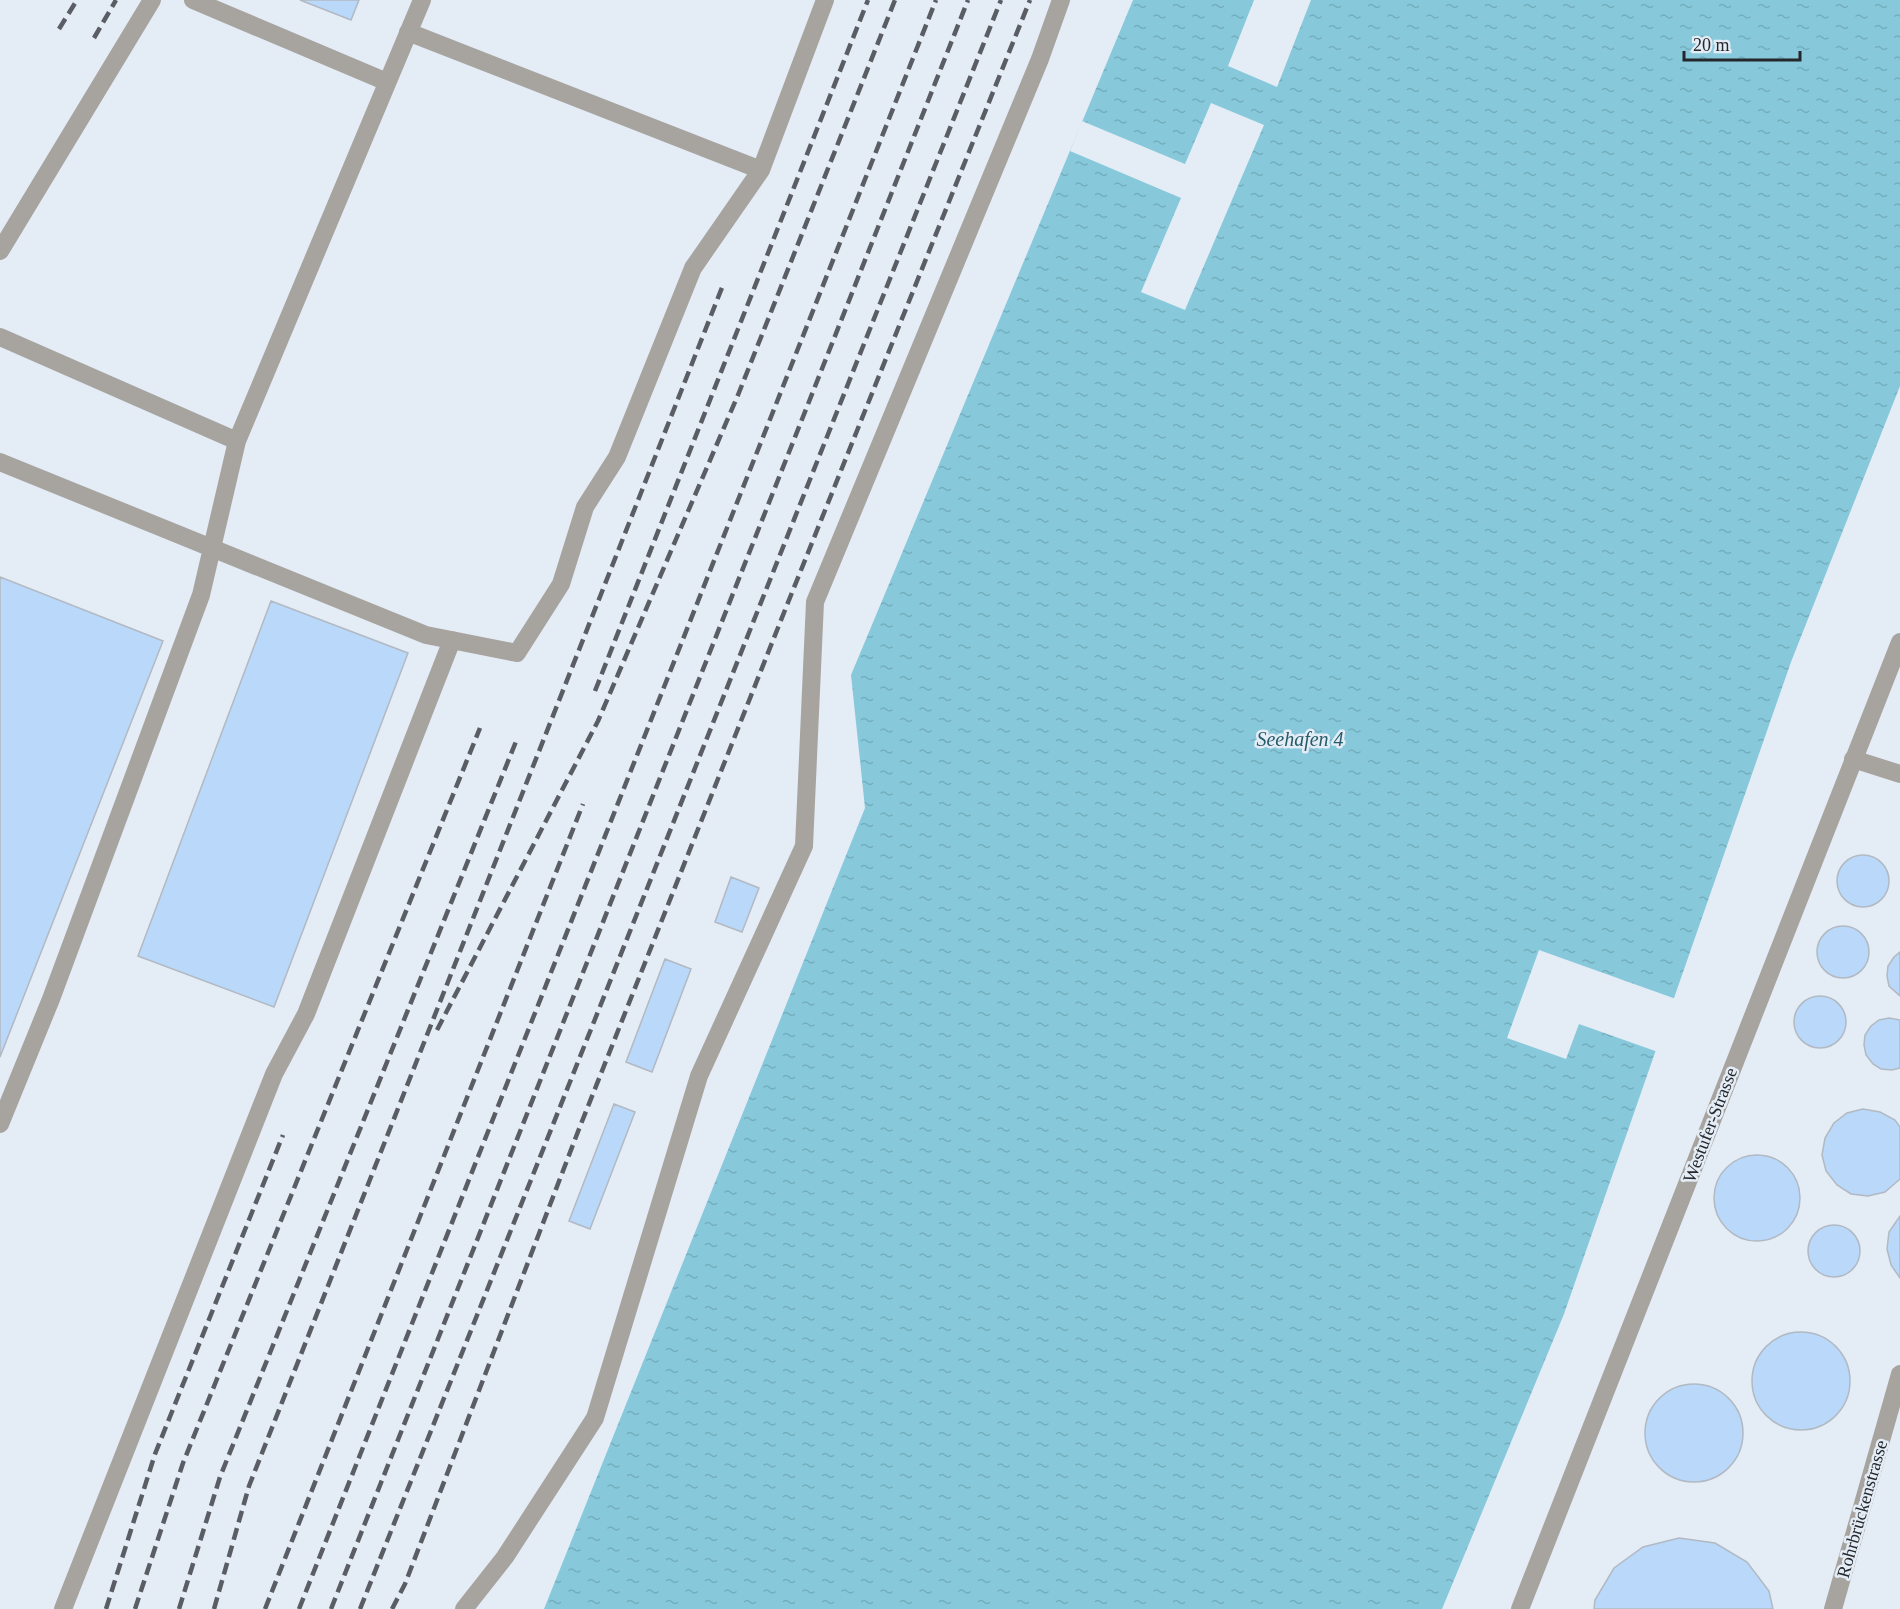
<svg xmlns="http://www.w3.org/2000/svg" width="1900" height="1609" viewBox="0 0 1900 1609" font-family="'Times New Roman',serif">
<defs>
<pattern id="water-ripples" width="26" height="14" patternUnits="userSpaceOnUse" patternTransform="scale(1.5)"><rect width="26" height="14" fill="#87c9db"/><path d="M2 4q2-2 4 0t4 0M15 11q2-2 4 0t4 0" fill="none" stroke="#74adbc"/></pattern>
</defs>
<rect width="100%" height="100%" fill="#e4ecf6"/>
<path fill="url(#water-ripples)" d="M1133,0H1900V386L1791,662L1564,1314L1442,1609H544L865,808L851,675Z"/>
<path fill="#e4ecf6" d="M1254,0H1311L1277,87L1228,66Z
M1211,103L1264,125L1185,310L1141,292L1181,198L1070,151L1082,121L1185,164Z
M1539,950L1676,999L1658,1052L1579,1024L1566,1059L1507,1038Z"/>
<path fill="#bad8fa" stroke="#b1b9c2" stroke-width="1.5" d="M300,0H359L351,20Z
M0,577L163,641L0,1057Z
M271,601L408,653L274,1007L138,956Z
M1837 881a26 26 0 1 1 52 0a26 26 0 1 1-52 0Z
M731,877L759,888L742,932L715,922Z
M1817 952a26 26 0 1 1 52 0a26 26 0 1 1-52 0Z
M1900,952V996L1889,986L1887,976L1888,966L1894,957Z
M665,959L691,969L652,1072L626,1062Z
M1794 1022a26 26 0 1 1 52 0a26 26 0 1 1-52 0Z
M1889,1018L1900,1020V1068L1892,1070L1881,1069L1873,1064L1866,1055L1864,1045L1865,1035L1871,1026L1879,1020Z
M614,1104L635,1112L590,1229L569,1221Z
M1863,1109L1880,1112L1895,1120L1900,1127V1179L1885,1192L1868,1196L1851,1194L1837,1185L1826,1171L1822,1155L1825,1138L1834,1123L1847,1113Z
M1714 1198a43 43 0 1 1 86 0a43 43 0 1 1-86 0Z
M1900,1216V1278L1891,1265L1887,1249L1889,1232Z
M1808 1251a26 26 0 1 1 52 0a26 26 0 1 1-52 0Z
M1752 1381a49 49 0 1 1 98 0a49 49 0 1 1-98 0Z
M1645 1433a49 49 0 1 1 98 0a49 49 0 1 1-98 0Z
M1679,1538L1715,1543L1747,1562L1769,1591L1773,1609H1594L1595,1600L1614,1568L1643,1547Z"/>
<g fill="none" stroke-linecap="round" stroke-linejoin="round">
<path stroke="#a7a4a0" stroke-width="18" d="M193,0L387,82
M408,32L761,170
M0,251L152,0
M0,337L237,441L422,0
M0,462L426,635L517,653L561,584L585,507L617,457L693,268L761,170L825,0
M1853,759L1900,774
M0,1124L51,999L201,595L237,441
M63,1609L274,1074L306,1014L452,640
M464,1609L505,1557L595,1418L699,1076L804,846L815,602L1040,59L1061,0
M1520,1609L1900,642
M1833,1609L1900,1374"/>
<path stroke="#5a5e64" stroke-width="4.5" stroke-dasharray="12 6" stroke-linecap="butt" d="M59,29L77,0
M94,38L116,0
M595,691L868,0
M437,1030L598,721L738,395L895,0
M106,1609L155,1454L283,1135
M135,1609L183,1463L480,728
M179,1609L220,1477L517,739
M214,1609L249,1486L723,285
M265,1609L583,804
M299,1609L936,0
M331,1609L968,0
M360,1609L1001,0
M392,1609L405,1584L579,1129L787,605L1030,0"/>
</g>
<g text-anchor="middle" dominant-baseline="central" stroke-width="5" stroke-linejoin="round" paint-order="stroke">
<g font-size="18" fill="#24272b" stroke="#e4ecf6">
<text transform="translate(1710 1125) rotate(-69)">Westufer-Strasse</text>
<text transform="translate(1862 1509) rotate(-74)">Rohrbrückenstrasse</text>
</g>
<g font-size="20" font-style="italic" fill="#255c69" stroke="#e4ecf6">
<text x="1300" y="739">Seehafen 4</text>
</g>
</g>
<path d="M1684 51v9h116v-9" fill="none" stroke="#24272b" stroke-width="3"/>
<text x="1693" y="51" font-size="18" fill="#24272b" stroke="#e4ecf6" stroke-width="4.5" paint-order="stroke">20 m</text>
</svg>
